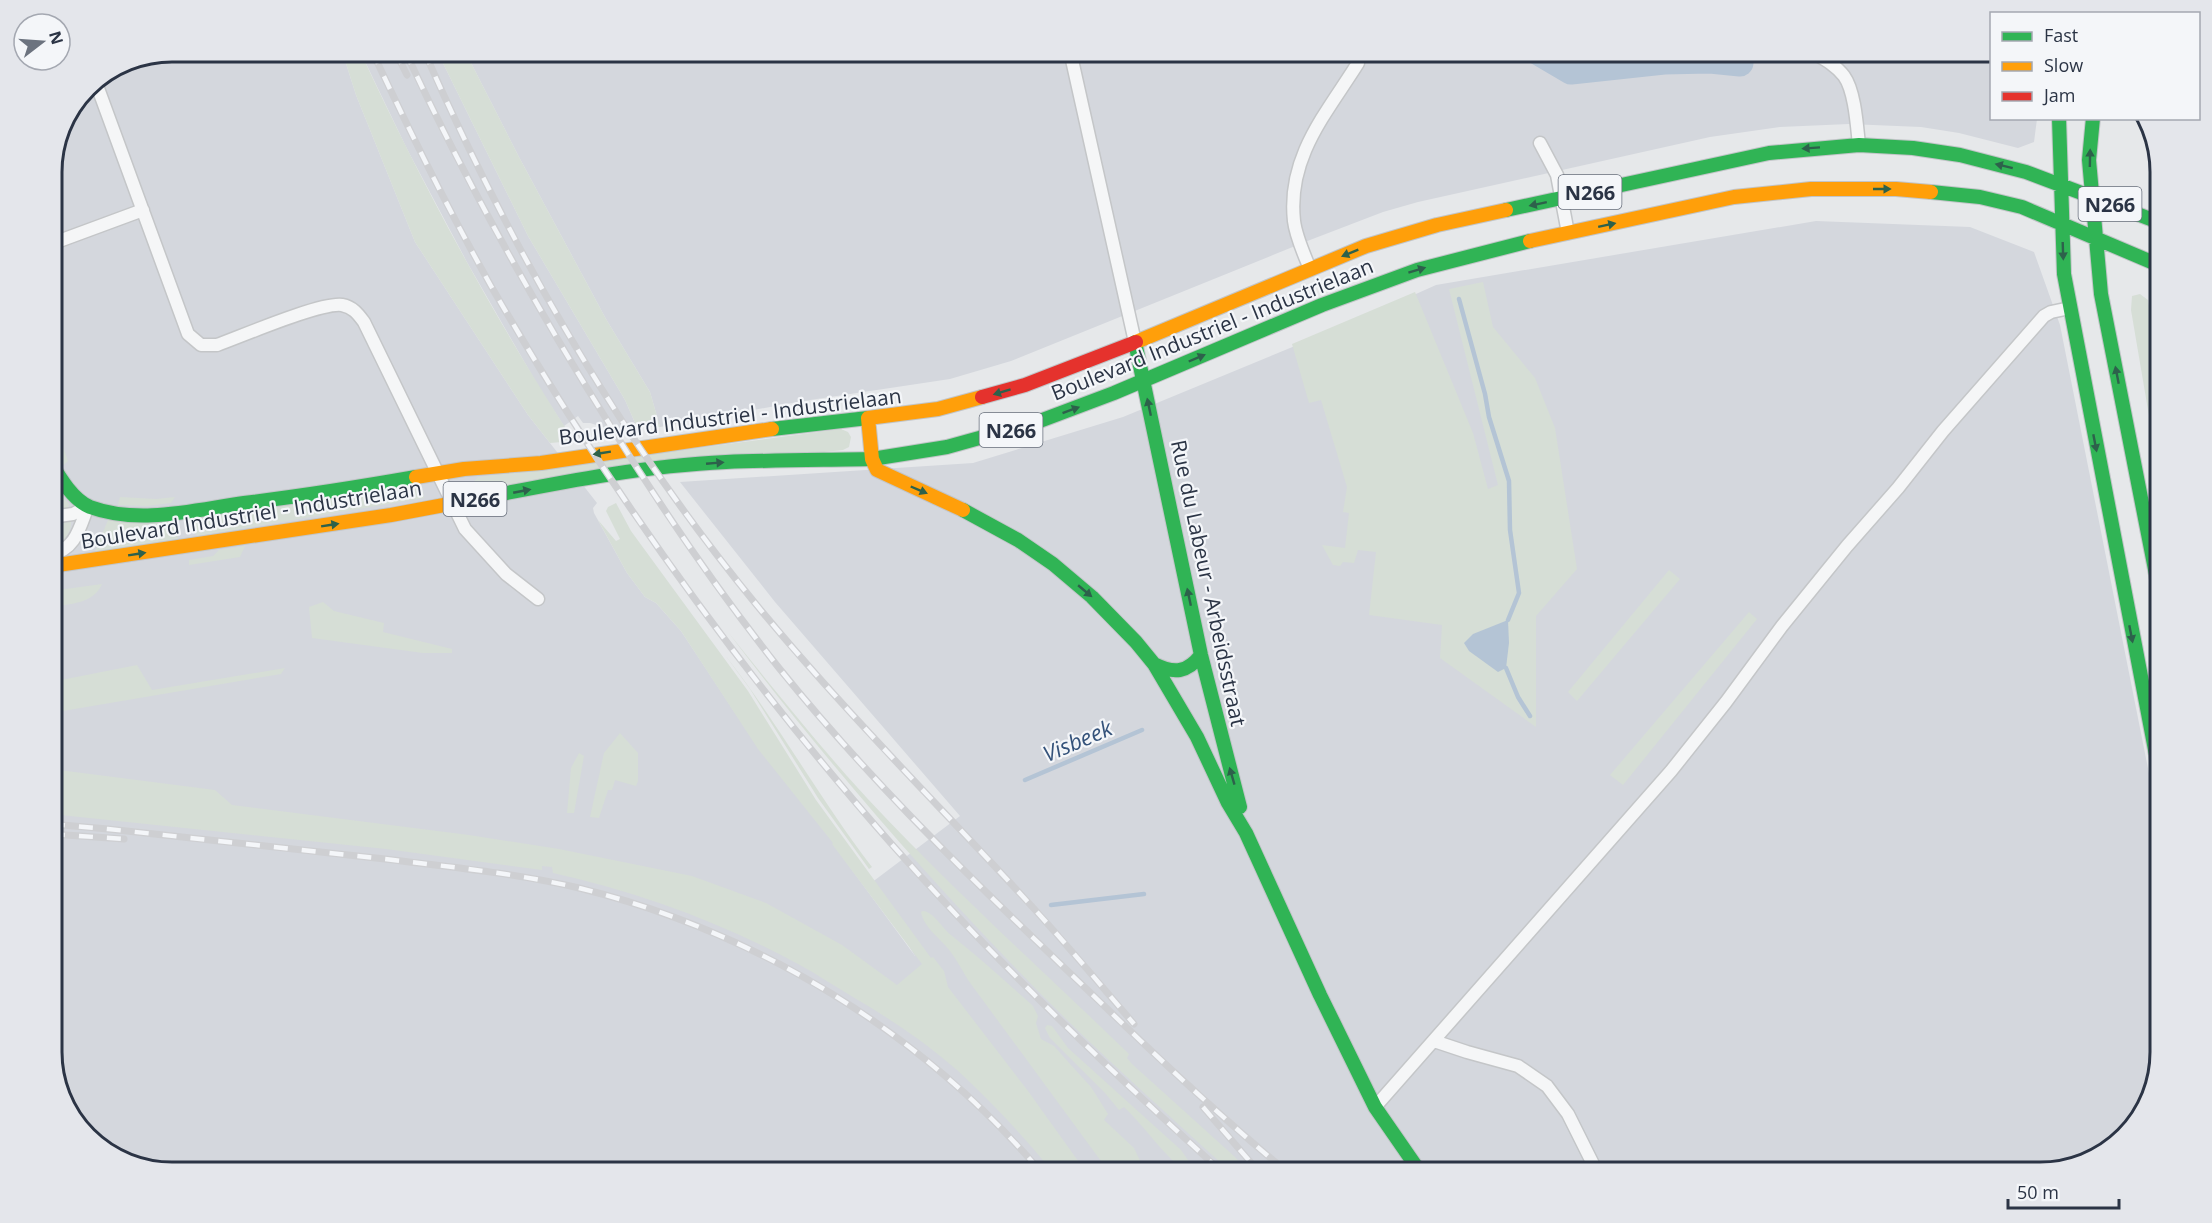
<svg xmlns="http://www.w3.org/2000/svg" width="2212" height="1223" viewBox="0 0 2212 1223" font-family="'Open Sans',sans-serif">
<rect width="100%" height="100%" fill="#e6e8ea"/>
<path fill="#d4d7dd" d="M172,51H342L356,95L415,242L528,415L597,503L593,508L594,513L627,573L645,597L656,603L681,631L759,749L834,843L833,844L915,956L871,883L960,816L775,602L680,482L973,463L1123,417L1358,320L1436,285L1816,221L1970,227L2034,252L2060,325L2161,834V1052L2145,1111L2101,1156L2041,1172H172L112,1156L71,1118L51,1059V164L60,125L87,86L126,60Z
M360,51H437L528,236L625,400L636,425L622,433L590,423H583L578,416L564,426L540,389L468,264L407,149Z
M465,51H1991L1992,118L2037,119L2034,142L2018,148L1959,133L1921,127L1849,124L1780,127L1710,137L1418,202L1383,212L1310,240L1011,361L950,379L797,402L660,427L650,392L606,319L519,157Z"/>
<path fill="#d6ded6" d="M342,51H360C422,185 493,316 574,441L550,443L528,415L415,242L356,95Z
M437,51H465L519,157L606,319L650,392L660,427L636,425L625,400L528,236Z
M1483,282L1493,327L1535,378L1555,428L1577,569L1536,616V727L1440,658L1442,625L1369,615L1376,552L1358,550L1354,563L1343,562L1340,566L1333,565L1322,545L1345,548L1349,513L1343,512L1347,487L1321,400L1309,403L1292,344L1415,292L1473,433L1488,489L1498,485L1449,289Z
M2140,294L2148,300L2161,381V470L2148,410L2131,310L2132,296Z
M52,415L68,461L61,467L51,441Z
M841,429L848,432L851,437L849,447L843,450L472,490L469,487L478,477Z
M416,485L423,492L424,498L198,536L193,532L191,524L195,518Z
M56,490L69,504L68,508L51,512V493Z
M120,497L156,499L175,497L171,503L147,506L118,505Z
M616,503L631,531L748,691L816,800L931,958L933,957L944,971L948,987L1028,1091L1086,1172H1053C1024,1137 991,1101 957,1070C925,1042 889,1018 853,997C834,986 817,974 798,964C720,922 639,892 553,873L552,867L542,866V870L386,849L51,814V769L215,790L232,805L469,835L559,849L692,876L766,903L842,945L897,985L922,964L832,844L833,843L758,749L681,631L656,603L645,597L627,573L598,520L616,541L620,539L606,511L608,507Z
M71,520C72,533 63,544 51,549V522Z
M108,520H174C180,526 180,532 177,539L95,552Z
M245,546L240,557L189,565V560L213,556L219,550Z
M1669,570L1680,579L1577,701L1568,692Z
M102,584C94,604 69,604 51,607V591Z
M323,602L334,611L384,623L383,632L452,649V653H423L312,638L309,607Z
M1749,612L1757,619L1623,785L1610,775Z
M728,632C767,681 806,729 847,776C935,874 1034,962 1129,1054L1127,1058L1132,1064L1235,1157L1248,1172H1231C1175,1121 1119,1071 1065,1018C944,898 831,768 728,632Z
M725,655C778,723 819,798 872,867L869,869L818,798L750,689Z
M137,665L152,690L285,668L281,674L51,713V682Z
M620,733L638,753V781L636,786L615,780L612,790H608L599,818L590,817L604,753Z
M579,753L584,756L574,813H567L571,768Z
M923,911C934,912 942,928 951,935C980,958 1006,982 1033,1006L1038,1016L1036,1023L1041,1039L1054,1046L1070,1064L1091,1087L1108,1114L1104,1120L1134,1148L1142,1165L1149,1172H1109L968,980C962,970 957,960 950,951C941,939 924,928 921,912Z
M1047,1025L1052,1026L1068,1048L1181,1150L1190,1163L1203,1172H1185C1161,1152 1146,1128 1124,1107L1119,1110L1105,1093L1050,1038L1045,1028Z"/>
<path fill="#b4c4d5" d="M1508,620L1509,643L1506,668L1498,672L1469,651L1464,643L1473,634Z"/>
<g fill="none" stroke-linecap="round" stroke-linejoin="round">
<path stroke="#b4c4d5" stroke-width="4.5" d="M1459,299L1485,394L1489,417L1509,481L1510,530L1519,593L1508,620
M1506,668L1518,697L1530,716
M1025,780L1142,730
M1051,905L1144,894"/>
<path stroke="#b4c4d5" stroke-width="27" d="M1537,51L1571,71L1664,61L1710,60L1740,63"/>
<g stroke="#c4c6c8" stroke-width="15">
<path id="street" d="M1070,51L1135,342
M1810,51C1822,58 1835,64 1844,76C1855,91 1857,127 1859,145
M95,80L188,334L201,345H217C242,336 321,302 342,305C353,307 358,314 364,322L465,529L506,574L538,599
M1540,143L1557,175L1568,233
M51,244L143,210
M1310,269C1304,254 1296,237 1294,221C1287,157 1326,114 1358,63
M51,517L73,514L88,506
M51,554C76,550 80,526 88,506
M1434,1041L1467,1052L1518,1066L1547,1086L1568,1114L1597,1172
M1375,1107L1671,771L1726,702L1782,626L1847,546L1898,488L1943,431L2044,316L2051,312L2070,308"/>
</g>
<g stroke="#c2c5c8" stroke-width="16">
<path id="fast" d="M2059,118L2064,274L2161,781
M2093,118L2089,160L2101,294L2161,600
M1931,192L1980,197L2022,207L2161,266
M1506,210L1769,153L1859,145L1913,148L1960,155L2026,172L2161,223
M1135,342L1201,655L1240,807
M772,429L868,418
M872,459L947,447L1037,422L1114,393L1322,305L1417,270L1530,241
M51,463C60,478 73,500 90,507C139,525 194,510 244,503C302,496 359,487 416,477
M460,502C548,485 637,466 726,462C775,460 823,460 872,459
M963,510L1018,540L1053,564L1092,597L1136,642L1154,664L1197,737L1228,803L1246,833L1320,995L1375,1107L1420,1172
M1154,664C1174,674 1187,673 1201,655"/>
</g>
<g stroke="#c2c5c8" stroke-width="16">
<path id="slow" d="M1530,241L1734,197L1811,189H1896L1931,192
M1136,342L1366,246L1437,225L1506,210
M416,477L464,469L541,463L772,429
M963,510L877,470L872,459L868,418L938,409L982,397
M51,566L391,515L460,502"/>
</g>
<g stroke="#c2c5c8" stroke-width="16">
<path id="jam" d="M982,397L1025,385L1136,342"/>
</g>
<use href="#street" stroke="#f5f6f7" stroke-width="12"/>
<use href="#fast" stroke="#30b455" stroke-width="14"/>
<use href="#slow" stroke="#ff9f0a" stroke-width="14"/>
<use href="#jam" stroke="#e5322d" stroke-width="14"/>
<g stroke="#cecfd2" stroke-width="7">
<path id="rail" d="M372,51C409,130 448,209 491,286C596,469 719,642 856,803C968,935 1094,1056 1222,1172
M395,51L407,75
M405,51C465,180 534,304 610,425C662,509 718,591 779,668C861,770 954,862 1048,952C1126,1027 1204,1103 1287,1172
M424,51C510,247 619,437 755,603C840,707 935,801 1026,900C1063,940 1098,982 1134,1024
M51,824L108,829C201,839 293,849 385,859C450,867 515,873 579,888C757,932 922,1032 1041,1172
M51,834L124,839
M1203,1107L1259,1172"/>
</g>
<use href="#rail" stroke="#f4f6f9" stroke-width="4.5" stroke-dasharray="14" stroke-linecap="butt"/>
</g>
<defs><path id="oneway-solid" d="M-6-.8H1V-3.2L6.5 0L1 3.2V.8H-6Z" transform="scale(1.5)"/></defs>
<g fill="#2d614b">
<use href="#oneway-solid" transform="translate(1811 148) rotate(176)"/>
<use href="#oneway-solid" transform="translate(2090 158) rotate(-89)"/>
<use href="#oneway-solid" transform="translate(2004 166) rotate(-166)"/>
<use href="#oneway-solid" transform="translate(1882 189)"/>
<use href="#oneway-solid" transform="translate(1538 204) rotate(168)"/>
<use href="#oneway-solid" transform="translate(1607 225) rotate(-12)"/>
<use href="#oneway-solid" transform="translate(2063 251) rotate(88)"/>
<use href="#oneway-solid" transform="translate(1350 253) rotate(158)"/>
<use href="#oneway-solid" transform="translate(1417 270) rotate(-17)"/>
<use href="#oneway-solid" transform="translate(1197 358) rotate(-23)"/>
<use href="#oneway-solid" transform="translate(2117 375) rotate(-101)"/>
<use href="#oneway-solid" transform="translate(1002 392) rotate(163)"/>
<use href="#oneway-solid" transform="translate(1149 407) rotate(-102)"/>
<use href="#oneway-solid" transform="translate(1071 410) rotate(-20)"/>
<use href="#oneway-solid" transform="translate(2095 443) rotate(79)"/>
<use href="#oneway-solid" transform="translate(602 453) rotate(171)"/>
<use href="#oneway-solid" transform="translate(715 463) rotate(-5)"/>
<use href="#oneway-solid" transform="translate(919 490) rotate(23)"/>
<use href="#oneway-solid" transform="translate(522 491) rotate(-11)"/>
<use href="#oneway-solid" transform="translate(330 525) rotate(-9)"/>
<use href="#oneway-solid" transform="translate(137 554) rotate(-9)"/>
<use href="#oneway-solid" transform="translate(1085 591) rotate(40)"/>
<use href="#oneway-solid" transform="translate(1189 597) rotate(-102)"/>
<use href="#oneway-solid" transform="translate(2131 634) rotate(79)"/>
<use href="#oneway-solid" transform="translate(1232 776) rotate(-106)"/>
</g>
<g text-anchor="middle" dominant-baseline="central" stroke-width="4.5" stroke-linejoin="round" paint-order="stroke">
<g fill="#f4f6f9" stroke="#676e7b" stroke-width="1.5">
<rect x="1558.5" y="175" width="63" height="34" rx="4.5"/>
<rect x="2078.5" y="187" width="63" height="34" rx="4.5"/>
<rect x="979.5" y="413" width="63" height="34" rx="4.5"/>
<rect x="443.5" y="482" width="63" height="34" rx="4.5"/>
</g>
<g font-size="20" font-weight="bold" fill="#2b3445">
<text x="1590" y="192">N266</text>
<text x="2110" y="204">N266</text>
<text x="1011" y="430">N266</text>
<text x="475" y="499">N266</text>
</g>
<g font-size="21" fill="#2b3445" stroke="#f4f6f9">
<text transform="translate(1212 329) rotate(-22)">Boulevard Industriel - Industrielaan</text>
<text transform="translate(730 416) rotate(-7)">Boulevard Industriel - Industrielaan</text>
<text transform="translate(251 514) rotate(-9)">Boulevard Industriel - Industrielaan</text>
<text transform="translate(1209 583) rotate(78)">Rue du Labeur - Arbeidsstraat</text>
</g>
<g font-size="22" font-style="italic" fill="#34527a" stroke="#f4f6f9">
<text transform="translate(1077 740) rotate(-23)">Visbeek</text>
</g>
</g>
<path d="M0 0H2212V1223H0ZM172 62H2040A110 110 0 0 1 2150 172V1052A110 110 0 0 1 2040 1162H172A110 110 0 0 1 62 1052V172A110 110 0 0 1 172 62Z" fill="#e4e6eb" fill-rule="evenodd"/>
<path fill="none" stroke="#2b3445" stroke-width="3" d="M172 62H2040A110 110 0 0 1 2150 172V1052A110 110 0 0 1 2040 1162H172A110 110 0 0 1 62 1052V172A110 110 0 0 1 172 62Z"/>
<rect x="1990" y="12" width="210" height="108" fill="#f4f6f9" stroke="#a4a8b1" stroke-width="1.5"/>
<rect x="2002" y="32" width="30" height="9" fill="#30b455" stroke="#a4a8b1" stroke-width="1.5"/>
<text x="2044" y="42" font-size="18" fill="#2b3445">Fast</text>
<rect x="2002" y="62" width="30" height="9" fill="#ff9f0a" stroke="#a4a8b1" stroke-width="1.5"/>
<text x="2044" y="72" font-size="18" fill="#2b3445">Slow</text>
<rect x="2002" y="92" width="30" height="9" fill="#e5322d" stroke="#a4a8b1" stroke-width="1.5"/>
<text x="2044" y="102" font-size="18" fill="#2b3445">Jam</text>
<g transform="translate(42 42) rotate(73)"><circle r="28" fill="#f4f6f9" stroke="#a4a8b1" stroke-width="1.5"/>
<path d="M0-4.5L10 22L0 15L-10 22Z" fill="#6c737f"/>
<text y="-9" font-size="16" font-weight="bold" text-anchor="middle" fill="#2b3445">N</text>
</g>
<path d="M2008 1199v9h111v-9" fill="none" stroke="#2b3445" stroke-width="3"/>
<text x="2017" y="1199" font-size="18" fill="#2b3445" stroke="#f4f6f9" stroke-width="4.5" paint-order="stroke">50 m</text>
</svg>
